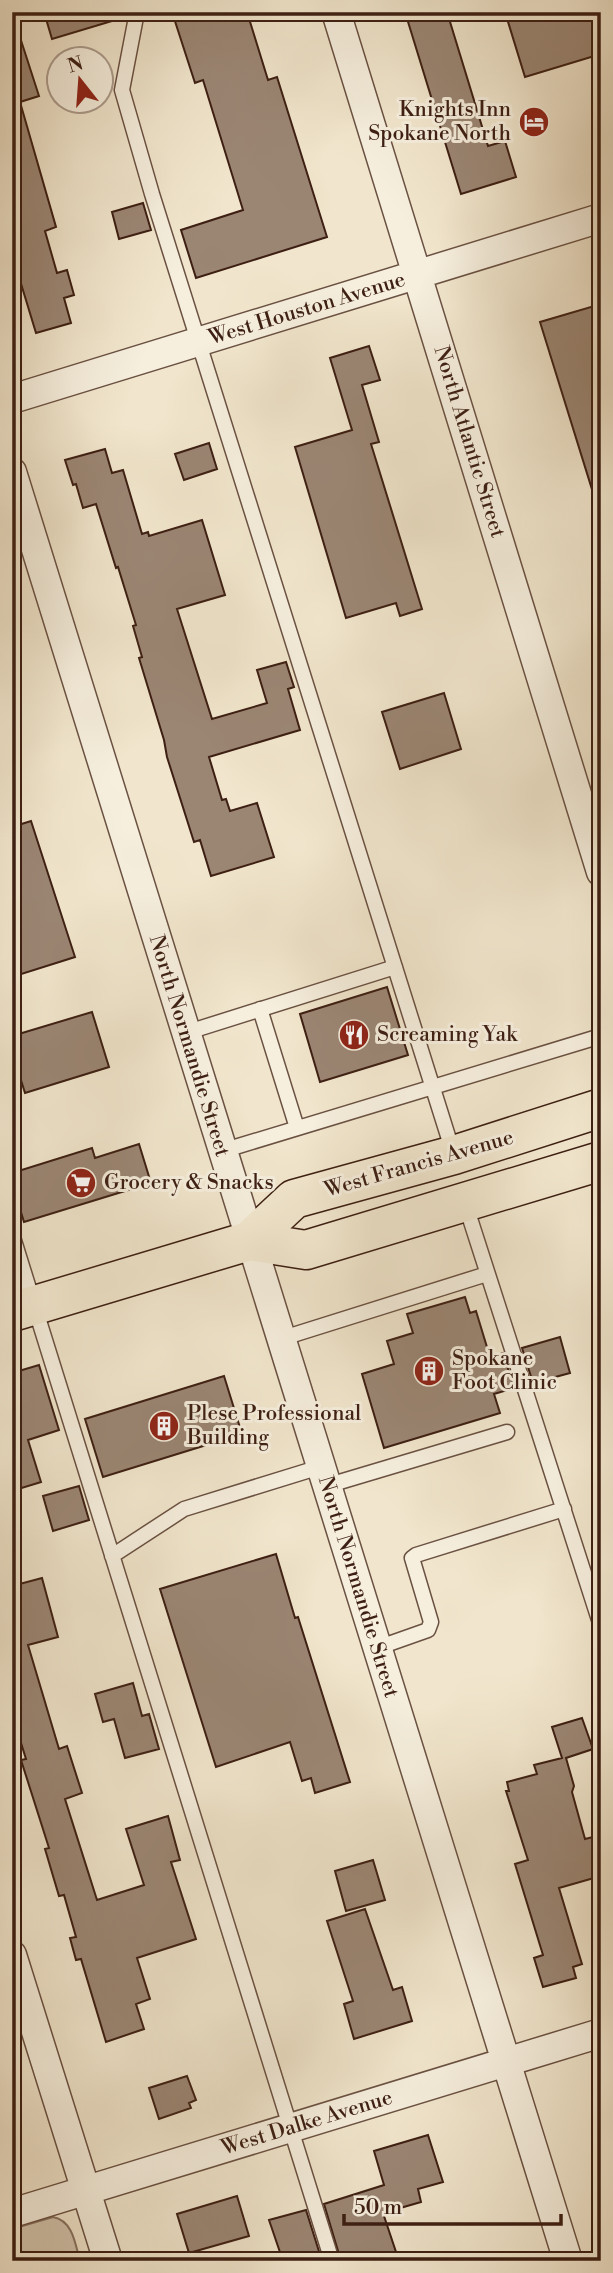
<svg xmlns="http://www.w3.org/2000/svg" width="613" height="2273" viewBox="0 0 613 2273" font-family="'Libre Bodoni',serif">
<rect width="100%" height="100%" fill="#f1e6cd"/>
<filter id="stains"><feTurbulence type="fractalNoise" baseFrequency=".00286" numOctaves="4"/><feColorMatrix values="0 0 0 0 .2 0 0 0 0 .09 0 0 0 0 .02 0 0 0 .5 -.17"/></filter>
<radialGradient id="worn" r=".72"><stop offset=".6" stop-color="#630" stop-opacity="0"/><stop offset="1" stop-color="#630" stop-opacity=".3"/></radialGradient>
<path fill="#d2c4ad" stroke="#887260" stroke-width="2" d="M53,2217C73,2221 75,2243 80,2261H12V2229Z"/>
<path fill="#9b8674" stroke="#3d1f13" stroke-width="2" d="M44,12H122V18L52,39Z
M172,12H247L268,80L277,77L327,237L196,278L181,230L243,210L203,80L195,83Z
M405,12H447L488,146L505,141L516,177L461,194Z
M505,12H601V54L525,77Z
M17,28L39,96L20,102L56,227L45,231L57,273L67,270L74,295L64,298L71,323L36,333L12,254V29Z
M143,203L151,230L119,239L112,212Z
M601,304V498L595,499L540,322Z
M369,346L380,380L362,385L379,442L371,444L422,609L400,616L396,603L346,618L295,447L352,430L330,358Z
M209,443L217,469L184,480L175,454Z
M105,449L112,473L123,470L142,534L148,532L149,536L202,520L225,595L177,609L212,719L267,703L257,670L286,662L294,687L288,689L300,730L209,757L222,800L226,799L230,811L257,803L274,857L211,876L200,840L194,842L167,757L164,740L139,658L142,657L133,626L136,625L118,567L116,568L96,504L83,508L76,484L73,485L65,460Z
M444,693L461,749L400,769L382,712Z
M31,821L75,957L12,977V827Z
M387,987L408,1055L320,1082L300,1014Z
M92,1012L109,1067L25,1093L20,1077L12,1080V1036Z
M139,1144L151,1183L24,1222L12,1183V1173L92,1148L95,1158Z
M465,1297L470,1313L476,1311L490,1357L503,1353L514,1388L494,1394L500,1413L384,1448L362,1374L394,1364L387,1341L413,1333L407,1314Z
M560,1337L570,1373L533,1383L522,1348Z
M39,1365L59,1430L28,1440L41,1482L12,1491V1373Z
M224,1376L242,1434L103,1477L85,1419Z
M79,1486L89,1520L53,1531L43,1496Z
M276,1554L295,1618L298,1617L350,1782L315,1793L311,1778L302,1781L290,1742L216,1767L160,1589Z
M42,1578L58,1637L28,1645L59,1749L67,1746L82,1793L65,1799L97,1900L144,1885L126,1829L168,1816L180,1860L171,1862L196,1939L137,1958L150,1999L136,2004L144,2029L106,2042L81,1959L76,1960L70,1938L76,1937L64,1895L59,1896L45,1849L49,1848L21,1760L26,1759L12,1714V1586Z
M133,1683L142,1716L149,1714L159,1749L125,1758L114,1719L103,1722L95,1694Z
M582,1718L593,1749L566,1758L574,1786L572,1792L585,1839L601,1835V1876L559,1888L582,1964L573,1967L576,1978L543,1987L534,1958L543,1955L515,1864L528,1860L506,1791H509L507,1782L537,1774L534,1765L562,1758L552,1727Z
M373,1860L385,1900L346,1911L335,1871Z
M365,1909L393,1990L402,1987L412,2021L354,2039L344,2004L353,2001L327,1921Z
M187,2076L196,2100L189,2103L191,2108L159,2119L149,2088Z
M428,2135L443,2182L418,2189L421,2202L383,2213L397,2255L381,2261H341L324,2204L384,2185L374,2151Z
M237,2196L249,2236L189,2253L177,2214Z
M306,2210L322,2261H283L269,2220Z"/>
<g fill="none" stroke-linecap="round" stroke-linejoin="round">
<g stroke="#6a5142" stroke-width="17">
<path id="service" d="M137,12L122,90L152,194L453,1152
M260,1009L297,1128
M185,1033L395,967
M222,1151L601,1036
M465,1203L601,1626
M12,1234L332,2261
M280,1339L487,1274
M326,1486L507,1432
M112,1556L184,1509L320,1467
M377,1648L428,1630L431,1622L412,1558L416,1555L564,1509"/>
</g>
<g stroke="#6a5142" stroke-width="31">
<path id="minor" d="M336,12L601,872
M12,399L601,218
M12,472L568,2261
M12,1955L108,2261
M12,2213L601,2033"/>
</g>
<g stroke="#3d1f13" stroke-width="41">
<path id="primary" d="M249,1241L294,1199L454,1155L601,1108
M12,1312L249,1241L306,1250L601,1161"/>
</g>
<use href="#service" stroke="#f6efde" stroke-width="14"/>
<use href="#minor" stroke="#f6efde" stroke-width="28"/>
<use href="#primary" stroke="#f1e6cd" stroke-width="38"/>
</g>
<defs>
<g id="hotel-disc" transform="scale(1.575)"><circle r="9.5" fill="#8f2418" stroke="#f6efde"/><path d="M-6-4.5h1.5V1H6V5H4.5V3h-9V5H-6ZM-4 0a1.8 1.8 0 1 1 3.6 0ZM.5 0V-2.5h3Q6-2.5 6 0Z" fill="#fff"/></g>
<g id="restaurant-disc" transform="scale(1.575)"><circle r="9.5" fill="#8f2418" stroke="#f6efde"/><path d="M-5-6h1v4h1v-4h1v4h1v-4h1v5L-1.5 .5V6h-2V.5L-5-1ZM5-6V6H3V1.5H1.5Q1.5-4 5-6Z" fill="#fff"/></g>
<g id="supermarket-disc" transform="scale(1.575)"><circle r="9.5" fill="#8f2418" stroke="#f6efde"/><path d="M-6-5.5h2.5l.6 2H6L4.5 2H-2.5L-4.4-4H-6ZM-1.5 3.2a1.3 1.3 0 1 0 .1 0ZM3 3.2a1.3 1.3 0 1 0 .1 0Z" fill="#fff"/></g>
<g id="building-disc" transform="scale(1.575)"><circle r="9.5" fill="#8f2418" stroke="#f6efde"/><path d="M-4-6H4V6H1V3H-1V6H-4ZM-2.5-4.3h1.7v1.8h-1.7ZM.8-4.3h1.7v1.8H.8ZM-2.5-1h1.7V.8h-1.7ZM.8-1h1.7V.8H.8Z" fill="#fff"/></g>
</defs>
<g fill-rule="evenodd">
<use href="#hotel-disc" x="534" y="122"/>
<use href="#restaurant-disc" x="354" y="1035"/>
<use href="#supermarket-disc" x="81" y="1183"/>
<use href="#building-disc" x="429" y="1371"/>
<use href="#building-disc" x="164" y="1426"/>
</g>
<g text-anchor="middle" dominant-baseline="central" stroke-width="6" stroke-linejoin="round" paint-order="stroke">
<g font-size="21" fill="#3d1f13" stroke="#f6efde" text-anchor="start">
<text x="511" y="110" text-anchor="end">Knights Inn<tspan x="511" dy="24">Spokane North</tspan></text>
<text x="377" y="1035">Screaming Yak</text>
<text x="104" y="1183">Grocery &amp; Snacks</text>
<text x="452" y="1359">Spokane<tspan x="452" dy="24">Foot Clinic</tspan></text>
<text x="187" y="1414">Plese Professional<tspan x="187" dy="24">Building</tspan></text>
</g>
<g font-size="21" fill="#3d1f13" stroke="#f6efde">
<text transform="translate(307 309) rotate(-17)">West Houston Avenue</text>
<text transform="translate(469 442) rotate(73)">North Atlantic Street</text>
<text transform="translate(189 1046) rotate(73)">North Normandie Street</text>
<text transform="translate(419 1164) rotate(-16)">West Francis Avenue</text>
<text transform="translate(358 1587) rotate(73)">North Normandie Street</text>
<text transform="translate(307 2123) rotate(-17)">West Dalke Avenue</text>
</g>
</g>
<rect width="613" height="2273" fill="none" stroke="#f1e6cd" stroke-width="42"/>
<rect x="14" y="14" width="585" height="2245" fill="none" stroke="#3d1f13" stroke-width="3.5"/>
<rect x="21" y="21" width="571" height="2231" fill="none" stroke="#3d1f13" stroke-width="2"/>
<g transform="translate(80 80) rotate(343)"><circle r="33" fill="#f6efde" stroke="#ac9c8d" stroke-width="2"/>
<path d="M0-5L12 26L0 18L-12 26Z" fill="#8f2418"/>
<text y="-10" font-size="19" font-weight="bold" text-anchor="middle" fill="#3d1f13">N</text>
</g>
<path d="M344 2214v10h217v-10" fill="none" stroke="#3d1f13" stroke-width="3.5"/>
<text x="354" y="2214" font-size="21" fill="#3d1f13" stroke="#f6efde" stroke-width="5" paint-order="stroke">50 m</text>
<rect width="100%" height="100%" filter="url(#stains)"/>
<rect width="100%" height="100%" fill="url(#worn)"/>
</svg>
